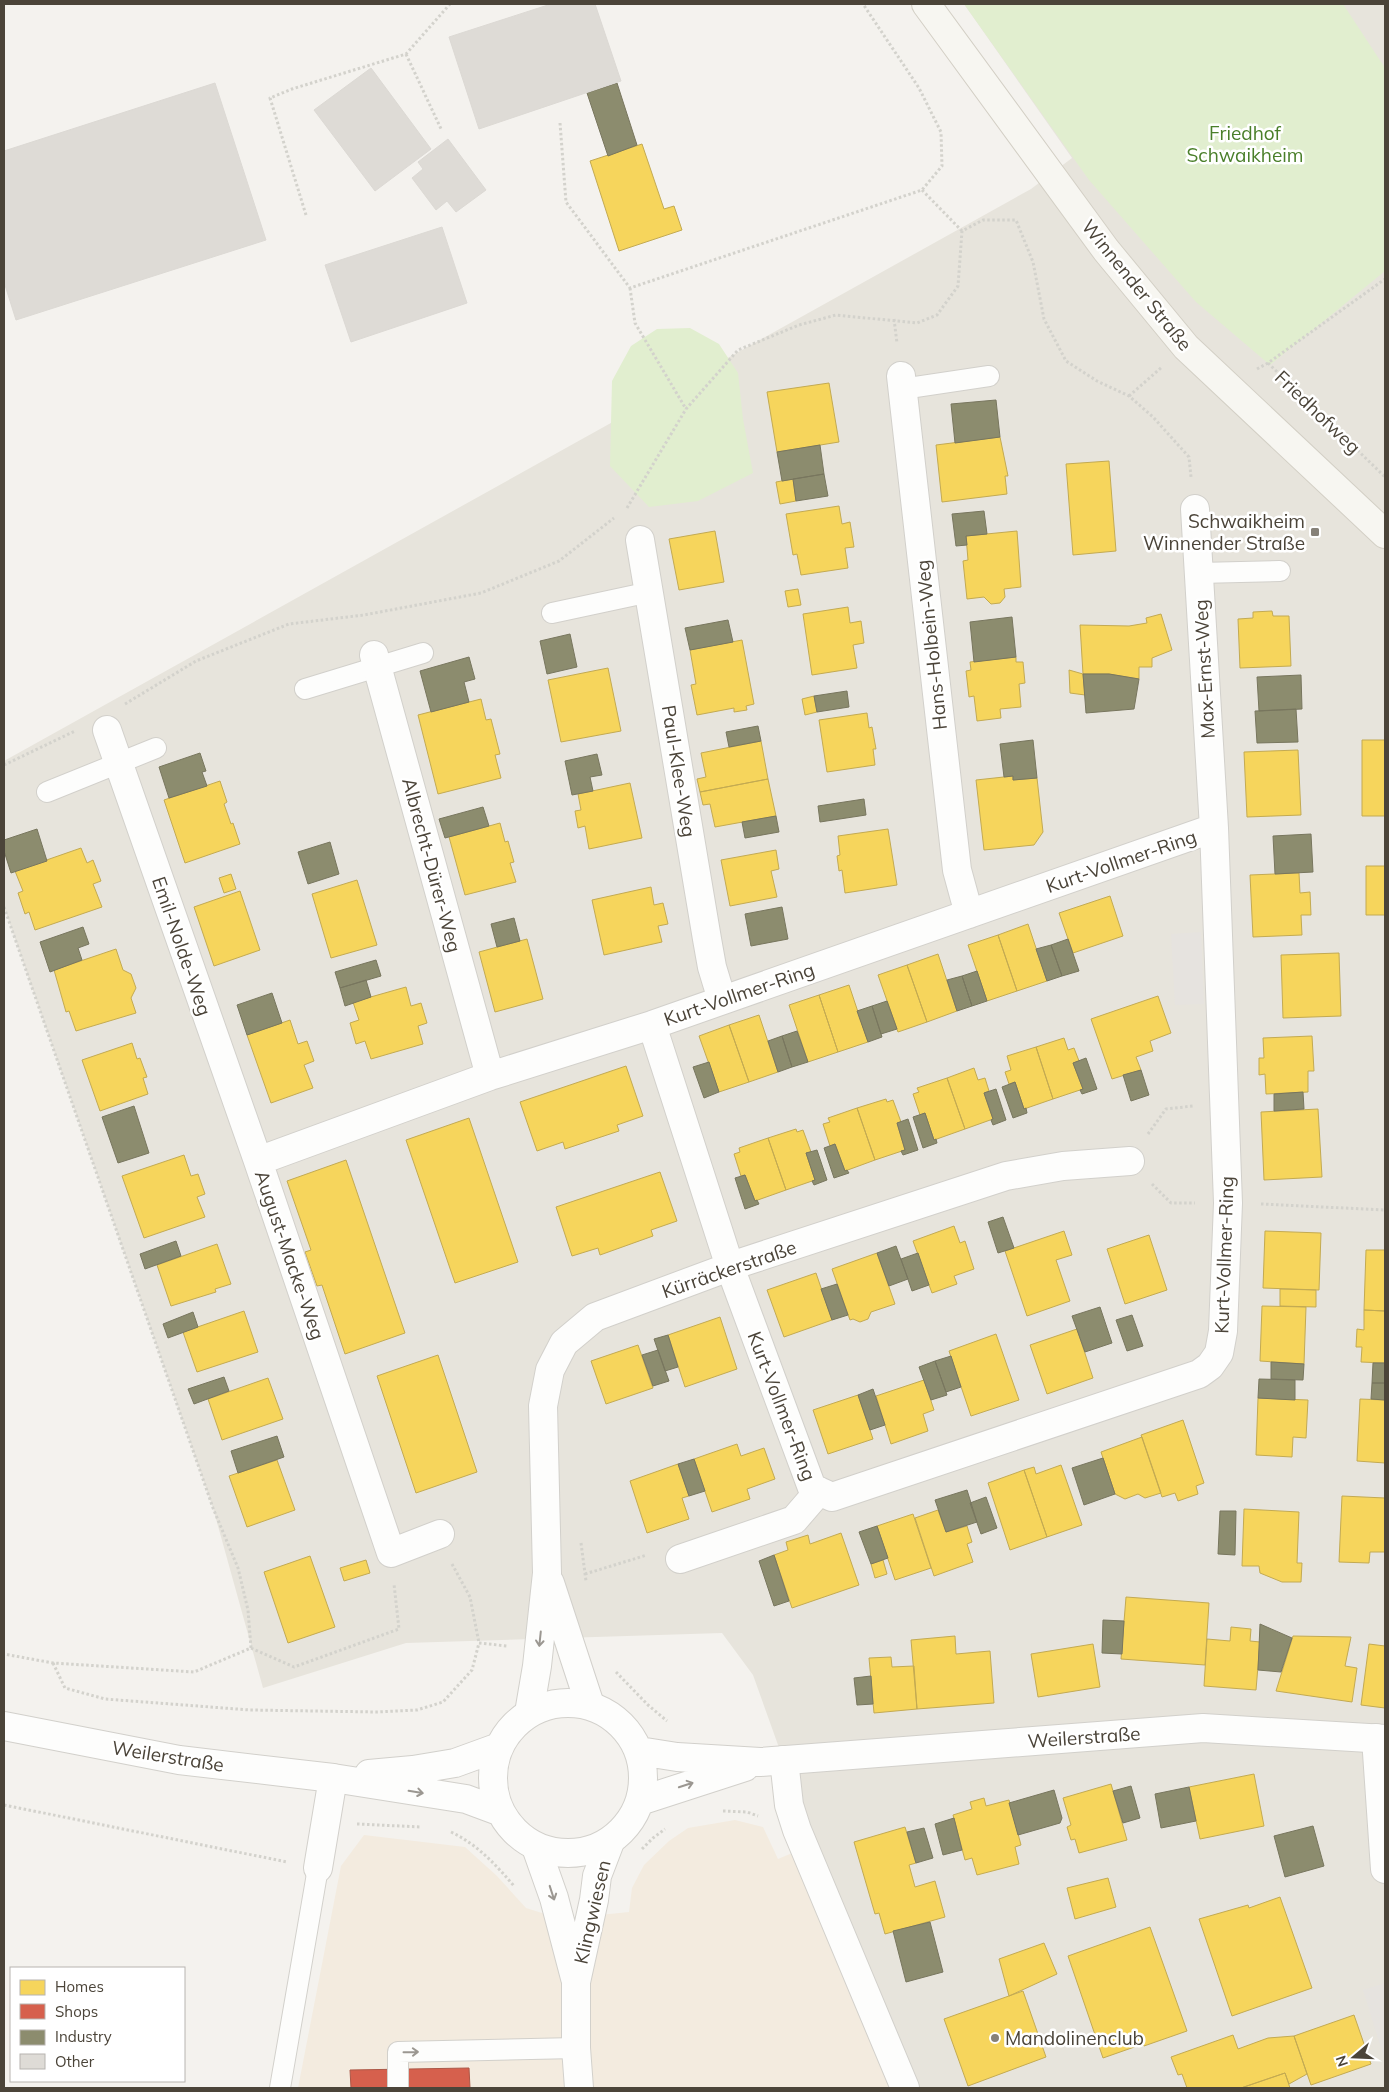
<svg xmlns="http://www.w3.org/2000/svg" width="1389" height="2092" viewBox="0 0 1389 2092" font-family="Mulish,sans-serif">
<rect width="100%" height="100%" fill="#f4f2ee"/>
<path fill="#e7e4dc" d="M964,4H1385V2088H910L806,1823L753,1675L722,1633L406,1643L263,1688L213,1508L4,907V761L1031,189L1072,158Z"/>
<path fill="#f3ebdf" d="M735,1820L763,1827L778,1859L797,1851L896,2088H298L341,1866L364,1835L465,1847L497,1876L526,1908L561,1919L629,1912L632,1888L644,1865L669,1841L688,1828Z"/>
<path fill="#e1eecf" d="M964,4H1343L1385,68V271L1270,365L1196,302L1089,180Z
M690,328L719,344L738,373L743,419L753,473L698,501L649,507L610,466L612,381L631,346L657,329Z"/>
<path fill="#e6e3df" d="M1201,932L1204,1004L1175,1005L1171,934Z
M1385,1983V2061L1363,1990Z"/>
<path fill="#f6d55c" stroke="#c3aa52" d="M642,144L664,209L674,206L682,230L619,251L590,161Z
M829,383L839,442L777,452L767,392Z
M1000,437L1008,476H1005L1007,494L942,502L936,445Z
M1109,461L1116,551L1073,555L1066,464Z
M793,479L796,501L780,504L776,482Z
M839,506L842,524L850,522L854,547L845,548L848,568L801,575L797,554L793,555L786,514Z
M715,531L724,582L679,590L669,539Z
M1017,531L1021,587L1004,589L1005,597L1000,603L991,604L984,597L967,599L963,561L968,560L966,536Z
M798,589L801,605L788,607L785,591Z
M848,607L850,623L861,621L864,643L853,645L857,668L812,675L803,614Z
M1272,611L1273,616H1289L1291,666L1240,668L1238,619L1253,618V612Z
M1161,614L1172,650L1152,658V667H1139V679L1109,674H1083L1080,625L1129,626L1147,623L1146,618Z
M742,640L754,704L746,706L747,710L734,712V708L697,715L691,685L696,684L690,650Z
M1016,657V662H1023L1025,683L1019,684L1021,707L1000,709L1001,718L977,721L974,696L969,697L966,671L971,670L970,662Z
M608,668L621,731L561,742L548,680Z
M1069,670L1083,674L1085,695L1070,693Z
M814,696L817,712L805,715L802,699Z
M481,699L486,720L491,719L500,754L495,755L501,778L438,794L418,715Z
M867,713L869,728L872,727L876,749H873L875,765L827,772L819,720Z
M1362,740H1385V816H1362Z
M761,741L768,779L700,792L697,779L706,777L701,753Z
M1298,750L1301,815L1247,817L1244,752Z
M1013,776V780L1037,778L1043,832L1034,845L984,850L976,780Z
M768,779L776,816L715,827L710,804L703,805L700,792Z
M220,781L227,802L224,804L231,824L233,823L240,844L185,863L164,800Z
M630,783L642,838L589,849L585,826L578,828L575,811L581,810L578,794Z
M500,823L505,842L508,841L514,862L510,863L516,882L465,895L449,837Z
M888,829L897,885L845,893L842,870L839,871L837,856L840,855L838,836Z
M81,848L87,863L93,860L101,881L93,884L102,907L35,930L29,912L25,914L18,893L23,891L15,871Z
M776,850L779,869L771,871L777,897L730,906L721,860Z
M1366,866H1385V915H1366Z
M1299,873L1300,893L1310,892L1311,915H1301L1302,935L1253,937L1250,875Z
M231,874L236,889L224,893L219,878Z
M357,880L377,945L331,958L312,894Z
M651,887L654,905L663,903L668,924L658,926L662,942L604,955L592,900Z
M240,891L260,950L214,966L194,907Z
M1110,896L1123,936L1073,953L1059,913Z
M1028,924L1047,981L1017,991L998,935Z
M998,935L1017,991L987,1001L968,945Z
M527,939L543,999L495,1012L479,952Z
M116,949L123,970L131,974L136,988L131,998L136,1013L76,1031L69,1011L66,1012L54,970Z
M1339,953L1341,1016L1283,1018L1281,955Z
M938,954L957,1011L927,1022L907,965Z
M907,965L927,1022L898,1032L878,975Z
M849,985L868,1042L838,1052L819,995Z
M406,987L411,1006L421,1003L427,1023L418,1026L423,1044L371,1059L365,1041L356,1044L350,1023L359,1020L353,1002Z
M819,995L838,1052L808,1062L789,1005Z
M1158,996L1171,1033L1150,1041L1153,1051L1136,1057L1141,1070L1112,1079L1091,1019Z
M759,1015L778,1072L749,1082L729,1025Z
M290,1020L298,1044L307,1041L314,1061L304,1065L313,1088L271,1103L247,1035Z
M729,1025L749,1082L719,1092L699,1036Z
M1312,1036L1314,1071H1308V1092L1266,1094L1265,1074L1259,1075V1058H1264L1263,1038Z
M1064,1038L1068,1050L1074,1048L1079,1061L1073,1063L1083,1089L1053,1099L1036,1047Z
M132,1043L137,1059L140,1058L147,1077L143,1078L148,1094L100,1111L82,1060Z
M1036,1047L1053,1099L1024,1109L1015,1082L1009,1084L1005,1072L1011,1070L1007,1056Z
M626,1066L643,1116L617,1125L619,1131L565,1149L563,1142L537,1151L520,1102Z
M974,1068L978,1080L985,1078L989,1091L984,1093L993,1119L965,1129L947,1078Z
M947,1078L965,1129L934,1140L925,1113L920,1115L913,1094L919,1092L917,1088Z
M886,1099L887,1102L893,1100L901,1122L897,1123L905,1150L875,1160L857,1108Z
M857,1108L875,1160L845,1171L835,1144L830,1146L823,1124L830,1122L828,1118Z
M1318,1109L1322,1177L1264,1180L1261,1112Z
M469,1118L518,1262L455,1283L406,1140Z
M796,1129L797,1132L803,1130L811,1152L806,1153L815,1180L786,1190L768,1138Z
M768,1138L786,1190L755,1201L745,1175L741,1176L734,1154L740,1152L739,1148Z
M184,1155L191,1176L198,1174L205,1194L197,1197L205,1217L144,1238L122,1176Z
M346,1160L405,1333L345,1354L322,1285L317,1286L305,1252L311,1250L287,1181Z
M660,1172L677,1221L651,1230L653,1236L600,1255L598,1248L572,1256L556,1207Z
M954,1226L960,1243L965,1241L974,1269L954,1276L957,1284L932,1293L913,1241Z
M1064,1231L1072,1255L1056,1260L1070,1301L1027,1316L1005,1251Z
M1265,1231L1321,1233L1319,1290L1263,1288Z
M1149,1235L1167,1290L1125,1304L1107,1249Z
M217,1244L231,1284L215,1289L216,1292L171,1306L157,1265Z
M1366,1250H1385V1311L1364,1310Z
M877,1253L895,1304L871,1312L868,1319L860,1322L853,1319L850,1320L832,1269Z
M816,1273L832,1320L784,1337L767,1290Z
M1280,1289L1316,1290V1307L1280,1306Z
M1262,1306L1306,1307L1304,1364L1260,1361Z
M1364,1310L1385,1311V1363L1361,1362L1362,1347H1356L1357,1329L1364,1330Z
M244,1311L258,1352L197,1372L183,1332Z
M720,1317L737,1369L685,1387L668,1335Z
M1077,1329L1093,1378L1047,1394L1030,1345Z
M996,1334L1019,1400L971,1416L949,1351Z
M638,1345L653,1388L606,1404L591,1361Z
M438,1355L477,1472L416,1493L377,1376Z
M268,1378L283,1419L222,1440L208,1399Z
M924,1380L934,1410L923,1414L928,1431L891,1444L876,1396Z
M858,1395L873,1439L828,1454L813,1410Z
M1258,1398L1308,1400L1306,1438L1293,1437L1292,1457L1256,1455Z
M1360,1399L1385,1400V1463L1357,1461Z
M1183,1420L1204,1483L1196,1486L1198,1494L1178,1501L1175,1493L1162,1497L1141,1435Z
M1142,1437L1161,1493L1145,1498L1138,1494L1125,1499L1115,1494L1101,1452Z
M737,1444L741,1456L764,1448L775,1479L747,1489L750,1499L712,1512L694,1459Z
M277,1460L295,1510L247,1527L229,1476Z
M678,1464L689,1496L682,1498L689,1519L647,1533L630,1481Z
M1061,1465L1082,1525L1047,1537L1024,1470L1034,1467L1036,1474Z
M1024,1470L1047,1537L1010,1550L988,1483Z
M1342,1496L1385,1498V1552H1370L1369,1563L1339,1562Z
M1244,1509L1299,1512L1297,1563H1302L1301,1582H1282L1260,1573L1259,1566H1242Z
M938,1510L946,1532L967,1526L972,1542L967,1544L973,1562L934,1576L915,1518Z
M913,1514L931,1568L895,1580L877,1526Z
M841,1533L859,1585L792,1608L774,1555L788,1550L786,1542L808,1535L810,1544Z
M310,1556L335,1627L288,1643L264,1572Z
M366,1560L370,1573L344,1581L340,1568Z
M883,1560L887,1574L875,1578L871,1564Z
M1126,1597L1209,1603L1205,1665L1121,1659Z
M1231,1627L1251,1629L1250,1641L1260,1642L1256,1690L1204,1686L1207,1639L1230,1641Z
M955,1636L956,1654L990,1651L994,1703L917,1709L911,1640Z
M1293,1636L1351,1637L1345,1666L1357,1668L1352,1702L1276,1691Z
M1093,1644L1100,1687L1038,1697L1031,1654Z
M1369,1644L1385,1646V1708L1361,1705Z
M891,1657L892,1667L914,1666L917,1709L874,1713L869,1658Z
M1254,1774L1264,1826L1200,1839L1189,1787Z
M1111,1784L1127,1840L1079,1853L1075,1839L1071,1840L1067,1827L1071,1825L1063,1798Z
M984,1798L986,1806L1009,1800L1021,1845L1015,1847L1019,1864L977,1875L972,1858L965,1860L953,1815L972,1809L970,1802Z
M905,1827L916,1863L909,1865L915,1887L935,1881L945,1917L885,1934L879,1913L875,1914L854,1842Z
M1108,1878L1116,1907L1075,1919L1067,1888Z
M1280,1897L1312,1988L1232,2016L1199,1919L1248,1905L1249,1908Z
M1150,1927L1187,2031L1144,2046L1143,2044L1103,2058L1068,1956Z
M1044,1943L1057,1974L1009,1996L999,1959Z
M1023,1991L1046,2057L968,2086L944,2019Z
M1354,2015L1371,2064L1311,2085L1294,2036Z
M1233,2035L1238,2049L1268,2038L1294,2036L1307,2074L1289,2084L1285,2073L1241,2088H1187L1182,2074L1178,2075L1171,2057Z
M1285,2073L1290,2088H1241Z"/>
<path fill="#d6604d" stroke="#ac5847" d="M469,2068L470,2088H351L350,2070Z"/>
<path fill="#8c8c6e" stroke="#78765e" d="M617,83L637,145L608,156L587,93Z
M996,400L1000,437L955,443L951,404Z
M820,445L824,474L782,481L777,452Z
M824,474L828,496L796,501L793,479Z
M984,511L987,534L966,536L967,545L956,546L952,514Z
M1012,617L1016,657L974,662L970,622Z
M728,620L733,642L690,650L685,628Z
M570,634L577,667L547,674L540,641Z
M469,657L475,679L464,682L469,702L431,712L420,671Z
M1083,674H1109L1139,679L1134,709L1086,713Z
M1301,675L1302,709L1259,711L1257,677Z
M847,691L849,707L817,712L814,696Z
M1296,709L1298,742L1257,743L1255,711Z
M758,726L761,741L729,747L726,732Z
M1033,740L1037,778L1013,780V776L1004,777L1000,744Z
M200,753L206,771L202,772L207,786L169,798L159,767Z
M597,754L602,775L590,777L593,791L572,795L565,761Z
M864,799L866,815L820,822L818,806Z
M483,807L489,826L445,838L439,819Z
M776,816L779,832L745,838L742,822Z
M37,829L47,861L11,873L4,851V840Z
M1311,834L1313,872L1275,874L1273,836Z
M330,842L339,874L308,884L298,852Z
M782,907L788,939L751,946L745,914Z
M514,918L520,941L497,947L491,924Z
M83,927L89,944L78,948L82,960L50,972L40,942Z
M1068,939L1079,971L1062,976L1051,945Z
M1051,945L1062,976L1047,981L1036,949Z
M376,960L381,976L340,988L335,972Z
M977,971L987,1001L972,1006L962,976Z
M962,976L972,1006L957,1011L947,980Z
M366,980L371,997L345,1006L340,988Z
M272,993L282,1023L247,1035L237,1005Z
M887,1001L897,1029L881,1034L872,1006Z
M872,1006L882,1037L868,1042L857,1011Z
M797,1031L808,1062L792,1067L782,1036Z
M782,1036L792,1067L778,1072L768,1041Z
M1086,1058L1097,1089L1082,1094L1080,1090L1083,1089L1073,1063Z
M709,1062L719,1092L704,1098L693,1067Z
M1141,1070L1149,1095L1131,1101L1123,1075Z
M1015,1082L1024,1109L1026,1108L1027,1113L1013,1118L1002,1087Z
M996,1089L1006,1120L993,1125L991,1120L993,1119L984,1093Z
M1303,1092L1304,1109L1274,1111V1094Z
M134,1106L149,1153L118,1163L102,1117Z
M925,1113L934,1140L936,1139L937,1143L923,1148L913,1117Z
M908,1119L918,1150L903,1155L901,1151L905,1150L897,1123Z
M835,1144L845,1171L847,1170L849,1173L834,1178L824,1148Z
M817,1150L827,1180L814,1185L812,1181L815,1180L806,1153Z
M745,1175L755,1201L757,1200L759,1204L745,1209L735,1178Z
M1003,1217L1014,1248L998,1253L988,1222Z
M176,1241L181,1256L145,1269L140,1254Z
M896,1246L908,1279L889,1286L877,1253Z
M918,1253L929,1285L912,1291L901,1259Z
M837,1284L848,1315L832,1320L821,1289Z
M1100,1307L1112,1343L1085,1352L1072,1316Z
M193,1312L198,1327L168,1338L163,1324Z
M1132,1315L1143,1346L1127,1351L1116,1320Z
M668,1335L678,1367L665,1371L654,1339Z
M658,1350L669,1381L653,1386L642,1355Z
M951,1356L961,1387L946,1392L935,1361Z
M935,1361L947,1395L931,1400L919,1367Z
M1271,1362L1304,1364L1303,1380L1271,1379Z
M1373,1363H1385V1383H1372Z
M224,1377L229,1391L194,1404L188,1389Z
M1259,1379L1295,1380V1400L1258,1398Z
M1372,1383H1385V1400L1371,1399Z
M873,1389L885,1425L870,1430L858,1395Z
M277,1436L284,1457L238,1473L231,1451Z
M1103,1458L1115,1494L1084,1505L1072,1468Z
M694,1459L705,1491L689,1496L678,1464Z
M967,1490L977,1522L946,1532L935,1500Z
M986,1497L997,1528L981,1534L970,1503Z
M1220,1511H1236L1235,1555L1218,1554Z
M877,1526L888,1558L871,1564L859,1532Z
M774,1555L789,1601L774,1606L759,1561Z
M1103,1620L1124,1621L1122,1654L1102,1653Z
M1260,1624L1292,1638L1281,1672L1258,1670Z
M871,1676L873,1704L857,1705L854,1678Z
M1131,1786L1140,1818L1123,1823L1113,1791Z
M1189,1787L1196,1821L1161,1828L1155,1794Z
M1054,1790L1062,1818L1060,1823L1018,1835L1009,1803Z
M954,1818L962,1850L943,1855L935,1824Z
M1313,1826L1324,1866L1285,1877L1274,1836Z
M924,1828L933,1858L916,1863L907,1832Z
M930,1922L943,1972L906,1982L893,1931Z"/>
<path fill="#dedbd6" stroke="#dcd9d4" d="M551,4H595L621,81L479,129L449,37Z
M371,68L431,149L375,191L314,110Z
M215,83L266,240L16,320L4,282V151Z
M448,139L486,190L456,212L447,201L436,210L412,178L423,169L418,162Z
M442,227L467,303L351,342L325,265Z"/>
<g fill="none" stroke-linecap="round" stroke-linejoin="round">
<g stroke="#d2d0cb" stroke-width="22">
<path id="service" d="M902,389L989,376
M1199,573L1280,571
M552,613L650,592
M305,689L423,653
M47,792L156,748
M280,2088L318,1868
M398,2088V2052L576,2048"/>
</g>
<g stroke="#d2d0cb" stroke-width="30">
<path id="minor" d="M901,376L957,870L969,914
M1195,509L1214,828
M640,540L707,939L712,967L722,1000
M374,655L490,1076
M107,730L258,1161L391,1553L440,1534
M258,1161L490,1076L652,1025L1214,828L1228,1203L1223,1331L1219,1353L1210,1366L1199,1374L832,1497L812,1488L730,1267L652,1025
M680,1559L794,1520L819,1491
M550,1583L590,1705
M529,1713L537,1666L547,1573L543,1406L550,1370L564,1343L595,1317L740,1263L1006,1176L1063,1166L1130,1161
M1376,1738L1385,1869
M784,1760L789,1805L797,1830L905,2088
M536,1847L554,1898L575,1978
M318,1868L333,1778
M579,2088L576,2048V1982L594,1900L597,1876L610,1842"/>
</g>
<g stroke="#d2d0cb" stroke-width="30">
<path id="tertiary" d="M493 1778a75 75 0 1 1 150 0a75 75 0 1 1-150 0Z
M4,1726L179,1760L333,1778L466,1799L501,1812
M639,1751L677,1757L760,1762L1203,1728L1385,1739
M369,1774L413,1770L455,1763L499,1747
M640,1801L745,1767"/>
</g>
<g stroke="#d3cfc5" stroke-width="30">
<path id="secondary" d="M926,4L1106,250L1186,347L1385,534"/>
</g>
<path stroke="#d3d2cc" stroke-width="3" stroke-dasharray="2.5 2.5" stroke-linecap="butt" d="M406,54L442,131
M560,123L566,202L630,288L922,190L942,166L941,132L919,88L863,4
M922,190L962,231
M306,215L270,98L292,89L406,54L450,4
M630,288L635,323L686,409
M894,319L897,343
M1268,363L1385,477
M1257,369L1268,363L1385,279
M1129,396L1162,367
M627,508L686,409L738,350L799,325L836,315L917,323L937,315L958,286L962,231L983,220H1016L1033,262L1044,319L1066,361L1097,381L1129,396L1153,417L1189,457L1191,477
M125,704L196,661L289,624L364,615L481,593L559,561L614,518
M4,765L75,731
M4,907L213,1508L238,1568L248,1610L251,1648L194,1672L53,1663L4,1654
M1148,1134L1166,1109L1193,1106
M1152,1184L1171,1203H1195
M1261,1204L1385,1210
M581,1543L586,1581
M452,1564L470,1597L479,1643
M585,1574L647,1555
M251,1648L294,1667L399,1629L394,1584
M53,1663L65,1688L105,1699L250,1710L377,1712L417,1710L443,1702L472,1670L479,1643L507,1646
M616,1672L648,1705L667,1721
M4,1805L287,1862
M723,1811L747,1812L758,1816
M357,1824L421,1827
M451,1832C477,1844 496,1865 514,1886
M642,1849L653,1838L665,1829"/>
<use href="#service" stroke="#fdfdfc" stroke-width="20"/>
<use href="#minor" stroke="#fdfdfc" stroke-width="28"/>
<use href="#tertiary" stroke="#fdfdfc" stroke-width="28"/>
<use href="#secondary" stroke="#f7f6f1" stroke-width="28"/>
</g>
<defs><path id="oneway-shaft" d="M-6 0H5M1.5-3L5.5 0L1.5 3" fill="none" stroke-width="1.6" stroke-linecap="round" stroke-linejoin="round" transform="scale(1.25)"/></defs>
<g stroke="#9b9791">
<use href="#oneway-shaft" transform="translate(540 1639) rotate(96)"/>
<use href="#oneway-shaft" transform="translate(686 1785) rotate(-18)"/>
<use href="#oneway-shaft" transform="translate(416 1792) rotate(9)"/>
<use href="#oneway-shaft" transform="translate(552 1893) rotate(72)"/>
<use href="#oneway-shaft" transform="translate(411 2052) rotate(-1)"/>
</g>
<g fill="#868178" stroke="#fff" stroke-width="2">
<rect x="1310" y="527" width="10" height="10" rx="2.5"/>
<circle cx="995" cy="2038" r="5"/>
</g>
<g text-anchor="middle" dominant-baseline="central" stroke-width="5" stroke-linejoin="round" paint-order="stroke">
<g font-size="19" fill="#4a7f2a" stroke="#fff">
<text x="1245" y="133">Friedhof<tspan x="1245" dy="22">Schwaikheim</tspan></text>
</g>
<g font-size="19" fill="#4b4439" stroke="#fff">
<text transform="translate(1137 285) rotate(51)">Winnender Straße</text>
<text transform="translate(1318 412) rotate(44)">Friedhofweg</text>
<text transform="translate(931 645) rotate(-96)">Hans-Holbein-Weg</text>
<text transform="translate(1204 669) rotate(-93)">Max-Ernst-Weg</text>
<text transform="translate(679 771) rotate(81)">Paul-Klee-Weg</text>
<text transform="translate(1121 861) rotate(-19)">Kurt-Vollmer-Ring</text>
<text transform="translate(432 865) rotate(75)">Albrecht-Dürer-Weg</text>
<text transform="translate(182 946) rotate(71)">Emil-Nolde-Weg</text>
<text transform="translate(739 994) rotate(-19)">Kurt-Vollmer-Ring</text>
<text transform="translate(290 1255) rotate(71)">August-Macke-Weg</text>
<text transform="translate(1224 1255) rotate(-88)">Kurt-Vollmer-Ring</text>
<text transform="translate(729 1269) rotate(-19)">Kürräckerstraße</text>
<text transform="translate(782 1406) rotate(69)">Kurt-Vollmer-Ring</text>
<text transform="translate(1084 1737) rotate(-4)">Weilerstraße</text>
<text transform="translate(168 1756) rotate(9)">Weilerstraße</text>
<text transform="translate(592 1912) rotate(-77)">Klingwiesen</text>
</g>
<g font-size="19" fill="#4b4439" stroke="#fff" text-anchor="end">
<text x="1305" y="521">Schwaikheim<tspan x="1305" dy="22">Winnender Straße</tspan></text>
<text x="1005" y="2038" text-anchor="start">Mandolinenclub</text>
</g>
</g>
<rect width="1389" height="2092" fill="none" stroke="#4b4439" stroke-width="10"/>
<rect x="10" y="1967" width="175" height="115" fill="#ffffff" stroke="#b7b4b0"/>
<rect x="20" y="1980" width="25" height="15" fill="#f6d55c" stroke="#b7b4b0"/>
<text x="55" y="1992" font-size="15" fill="#4b4439">Homes</text>
<rect x="20" y="2004" width="25" height="15" fill="#d6604d" stroke="#b7b4b0"/>
<text x="55" y="2017" font-size="15" fill="#4b4439">Shops</text>
<rect x="20" y="2030" width="25" height="15" fill="#8c8c6e" stroke="#b7b4b0"/>
<text x="55" y="2042" font-size="15" fill="#4b4439">Industry</text>
<rect x="20" y="2054" width="25" height="15" fill="#dedbd6" stroke="#b7b4b0"/>
<text x="55" y="2067" font-size="15" fill="#4b4439">Other</text>
<g transform="translate(1354 2057) rotate(251)" stroke="#ffffff" stroke-width="4" paint-order="stroke">
<path d="M0-4L9 19L0 12L-9 19Z" fill="#4b4439"/>
<text y="-8" font-size="14" font-weight="bold" text-anchor="middle" fill="#4b4439">N</text>
</g>
</svg>
